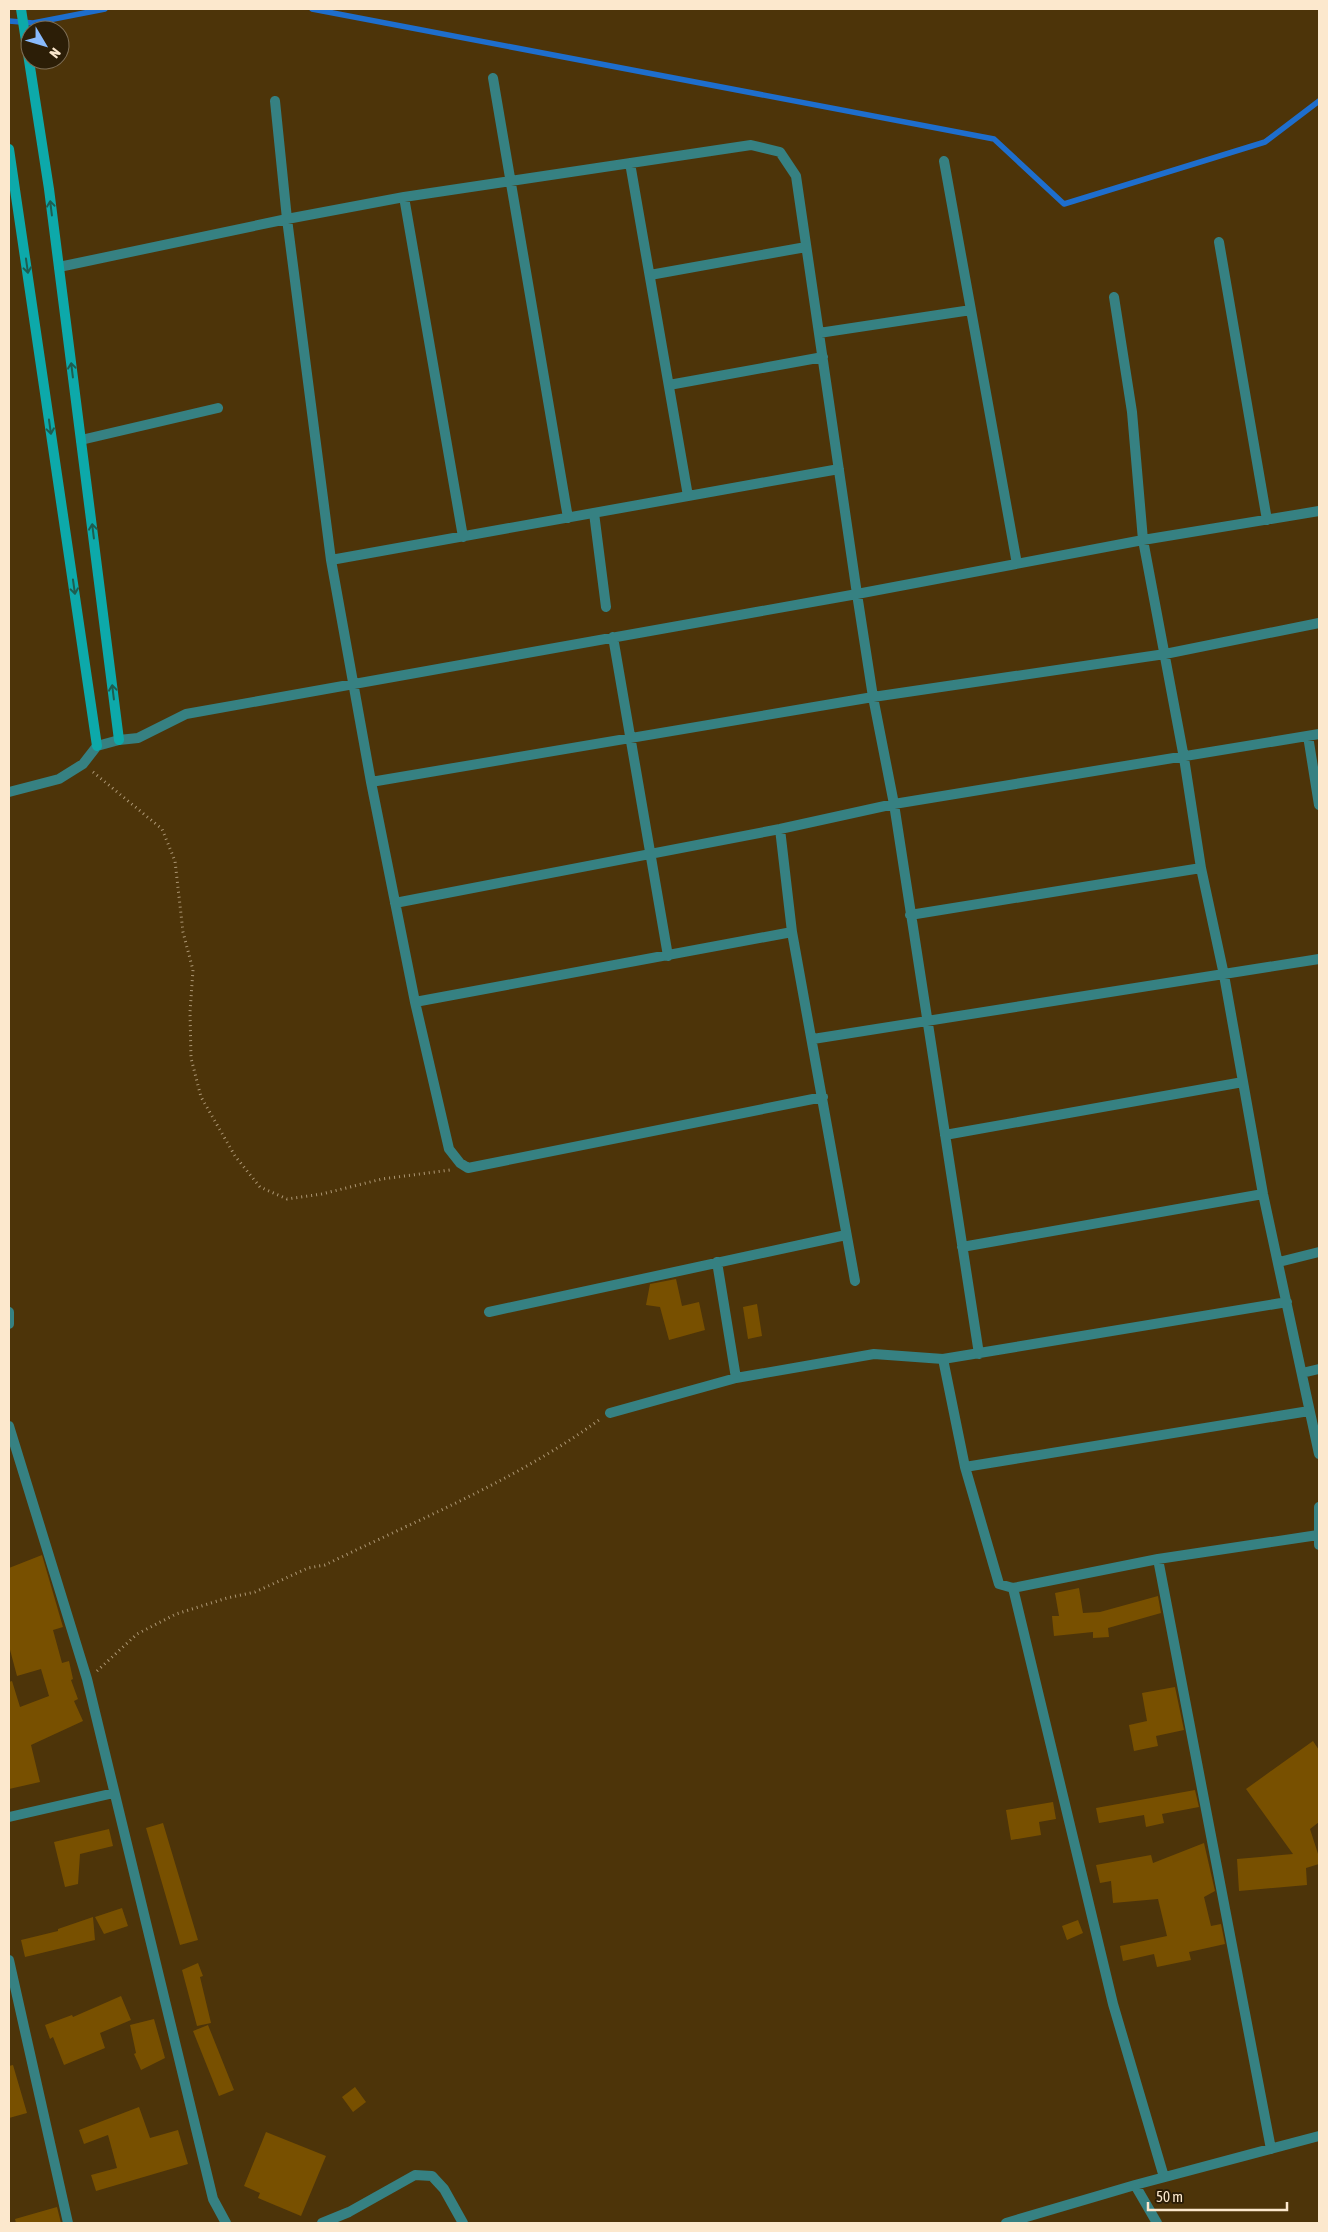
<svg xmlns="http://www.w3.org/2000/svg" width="1328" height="2232" viewBox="0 0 1328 2232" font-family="'Asap Condensed',sans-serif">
<rect width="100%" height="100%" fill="#4d3409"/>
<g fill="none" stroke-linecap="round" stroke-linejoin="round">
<path stroke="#1e6ecd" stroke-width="5.5" d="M312,9L994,139L1064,204L1265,142L1319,101
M9,21L33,23L105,9"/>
</g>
<path fill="#785000" d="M676,1279L682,1306L699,1302L705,1330L669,1340L660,1307L646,1305L650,1284Z
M757,1304L762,1336L748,1339L743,1307Z
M42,1555L63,1627L53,1630L62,1663L69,1661L73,1679L71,1680L78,1699L74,1701L83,1721L31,1745L40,1782L9,1789V1682L12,1681L20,1707L49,1696L41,1669L17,1676L9,1646V1568Z
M1079,1588L1083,1613L1100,1612L1158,1596L1161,1613L1108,1628L1109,1637L1093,1638V1632L1054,1636L1052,1616H1059L1055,1593Z
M1175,1687L1184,1730L1156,1736L1158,1746L1134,1751L1129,1725L1147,1721L1142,1693Z
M1313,1741L1319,1750V1822L1310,1829L1319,1857V1864L1306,1868L1307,1885L1239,1891L1237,1859L1293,1854L1246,1789Z
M1195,1790L1199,1807L1162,1814L1164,1823L1146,1827L1144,1815L1099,1823L1096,1808Z
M1053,1802L1056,1819L1039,1822L1041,1835L1011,1840L1006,1810Z
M163,1823L198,1940L180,1945L146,1828Z
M109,1829L113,1846L80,1854L78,1884L65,1887L54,1842Z
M1204,1843L1215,1891L1204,1897L1211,1926L1221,1924L1225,1944L1189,1952L1191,1960L1157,1967L1154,1954L1123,1961L1120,1946L1167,1936L1158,1899L1113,1903L1111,1881L1100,1883L1096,1865L1151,1855L1153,1863Z
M122,1908L128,1926L104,1934L95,1917Z
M93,1917L95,1940L25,1957L21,1940L58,1931V1929Z
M1078,1920L1083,1933L1067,1940L1062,1926Z
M198,1963L203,1976L200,1977L211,2023L197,2026L182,1970Z
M121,1996L131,2020L100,2033L105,2048L64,2065L53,2037L50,2039L45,2025L72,2015L73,2017Z
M154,2019L165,2058L141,2070L134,2054L136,2053L130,2025Z
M208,2025L234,2090L219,2096L193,2031Z
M13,2065L27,2113L9,2118V2066Z
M355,2087L366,2102L353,2112L342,2097Z
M139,2107L150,2138L178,2130L188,2164L96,2191L91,2175L117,2168L108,2135L84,2144L79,2130Z
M266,2132L326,2156L301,2216L258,2198L260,2193L244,2186Z
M57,2207L61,2223H16L15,2219Z"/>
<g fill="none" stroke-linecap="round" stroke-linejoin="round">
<path stroke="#ad9774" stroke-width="3" stroke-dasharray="1 4" stroke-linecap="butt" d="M93,772L162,829L175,861L183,932L193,970L190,1012L191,1058L201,1097L235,1156L260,1187L287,1199L322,1194L382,1179L450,1170
M97,1671L137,1634L176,1614L227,1598L255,1592L308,1568L325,1565C417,1520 515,1481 599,1420"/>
<path stroke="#368182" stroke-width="10" d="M493,78L568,518
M275,101L287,219L331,560L371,782L415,1002
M944,161L1017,564
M630,163L688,496
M404,197L463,537
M1219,242L1267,520
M59,267L287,219L404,197L751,145L780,152L796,176L857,594L873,697L894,804L979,1354
M650,275L806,247
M1114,297L1132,412L1143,540L1184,758L1201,868L1224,975L1263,1194L1319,1454
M819,333L971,310
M669,385L823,357
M81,440L218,408
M594,513L606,607
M331,560L839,469
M613,637L668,956
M1308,736L1319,805
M371,782L873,697L1165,654L1319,623
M9,792L59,779L83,764L97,746L119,740L138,738L186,714L857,594L1143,540L1319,511
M780,829L792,932L855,1281
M395,903L780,829L894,804L1319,734
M910,915L1201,868
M792,932L415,1002L449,1149L460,1163L468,1168L823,1097
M813,1039L1319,959
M945,1135L1243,1082
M962,1247L1263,1194
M717,1262L736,1378
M1279,1262L1319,1252
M9,1312V1324
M489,1312L846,1235
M1302,1373L1319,1369
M1309,1411L965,1467L999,1584L1013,1588L1158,1559L1318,1535
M610,1413L736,1378L874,1354L943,1359
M9,1426L87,1679L213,2199L226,2223
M965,1467L943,1359L1287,1302
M1319,1507V1545
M1158,1559L1271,2149
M1013,1588L1113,2004L1164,2177
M9,1817L114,1793
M9,1960L68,2223
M1135,2185L1157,2223
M322,2223L349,2212L415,2175L432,2176L444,2189L463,2223
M1006,2223L1135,2185L1319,2136"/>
<path stroke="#0da9aa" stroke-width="10" d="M21,9L49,189L119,740
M9,149L97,746"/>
</g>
<defs><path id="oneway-shaft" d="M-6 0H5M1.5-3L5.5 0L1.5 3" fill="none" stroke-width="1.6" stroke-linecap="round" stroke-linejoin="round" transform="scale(1.25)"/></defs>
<g stroke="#1e5d50">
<use href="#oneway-shaft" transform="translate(51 208) rotate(-97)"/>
<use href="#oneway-shaft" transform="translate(27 266) rotate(82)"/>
<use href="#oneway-shaft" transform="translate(72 370) rotate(-97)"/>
<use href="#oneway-shaft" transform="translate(50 427) rotate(82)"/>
<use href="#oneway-shaft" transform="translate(93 531) rotate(-97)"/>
<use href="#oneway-shaft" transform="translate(74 587) rotate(82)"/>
<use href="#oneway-shaft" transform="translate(113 692) rotate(-97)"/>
</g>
<rect width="1328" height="2232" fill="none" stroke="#fce8cd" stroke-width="20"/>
<g transform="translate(45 45) rotate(128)"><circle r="24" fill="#2c1e07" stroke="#7f6f56"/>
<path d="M0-4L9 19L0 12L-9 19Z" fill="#89bafc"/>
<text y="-8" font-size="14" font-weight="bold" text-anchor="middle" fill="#fce8cd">N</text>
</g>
<path d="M1148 2202v8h139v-8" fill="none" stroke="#fce8cd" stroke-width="2.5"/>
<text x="1156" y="2202" font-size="15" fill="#fce8cd" stroke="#2c1e07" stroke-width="4" paint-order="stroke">50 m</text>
</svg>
